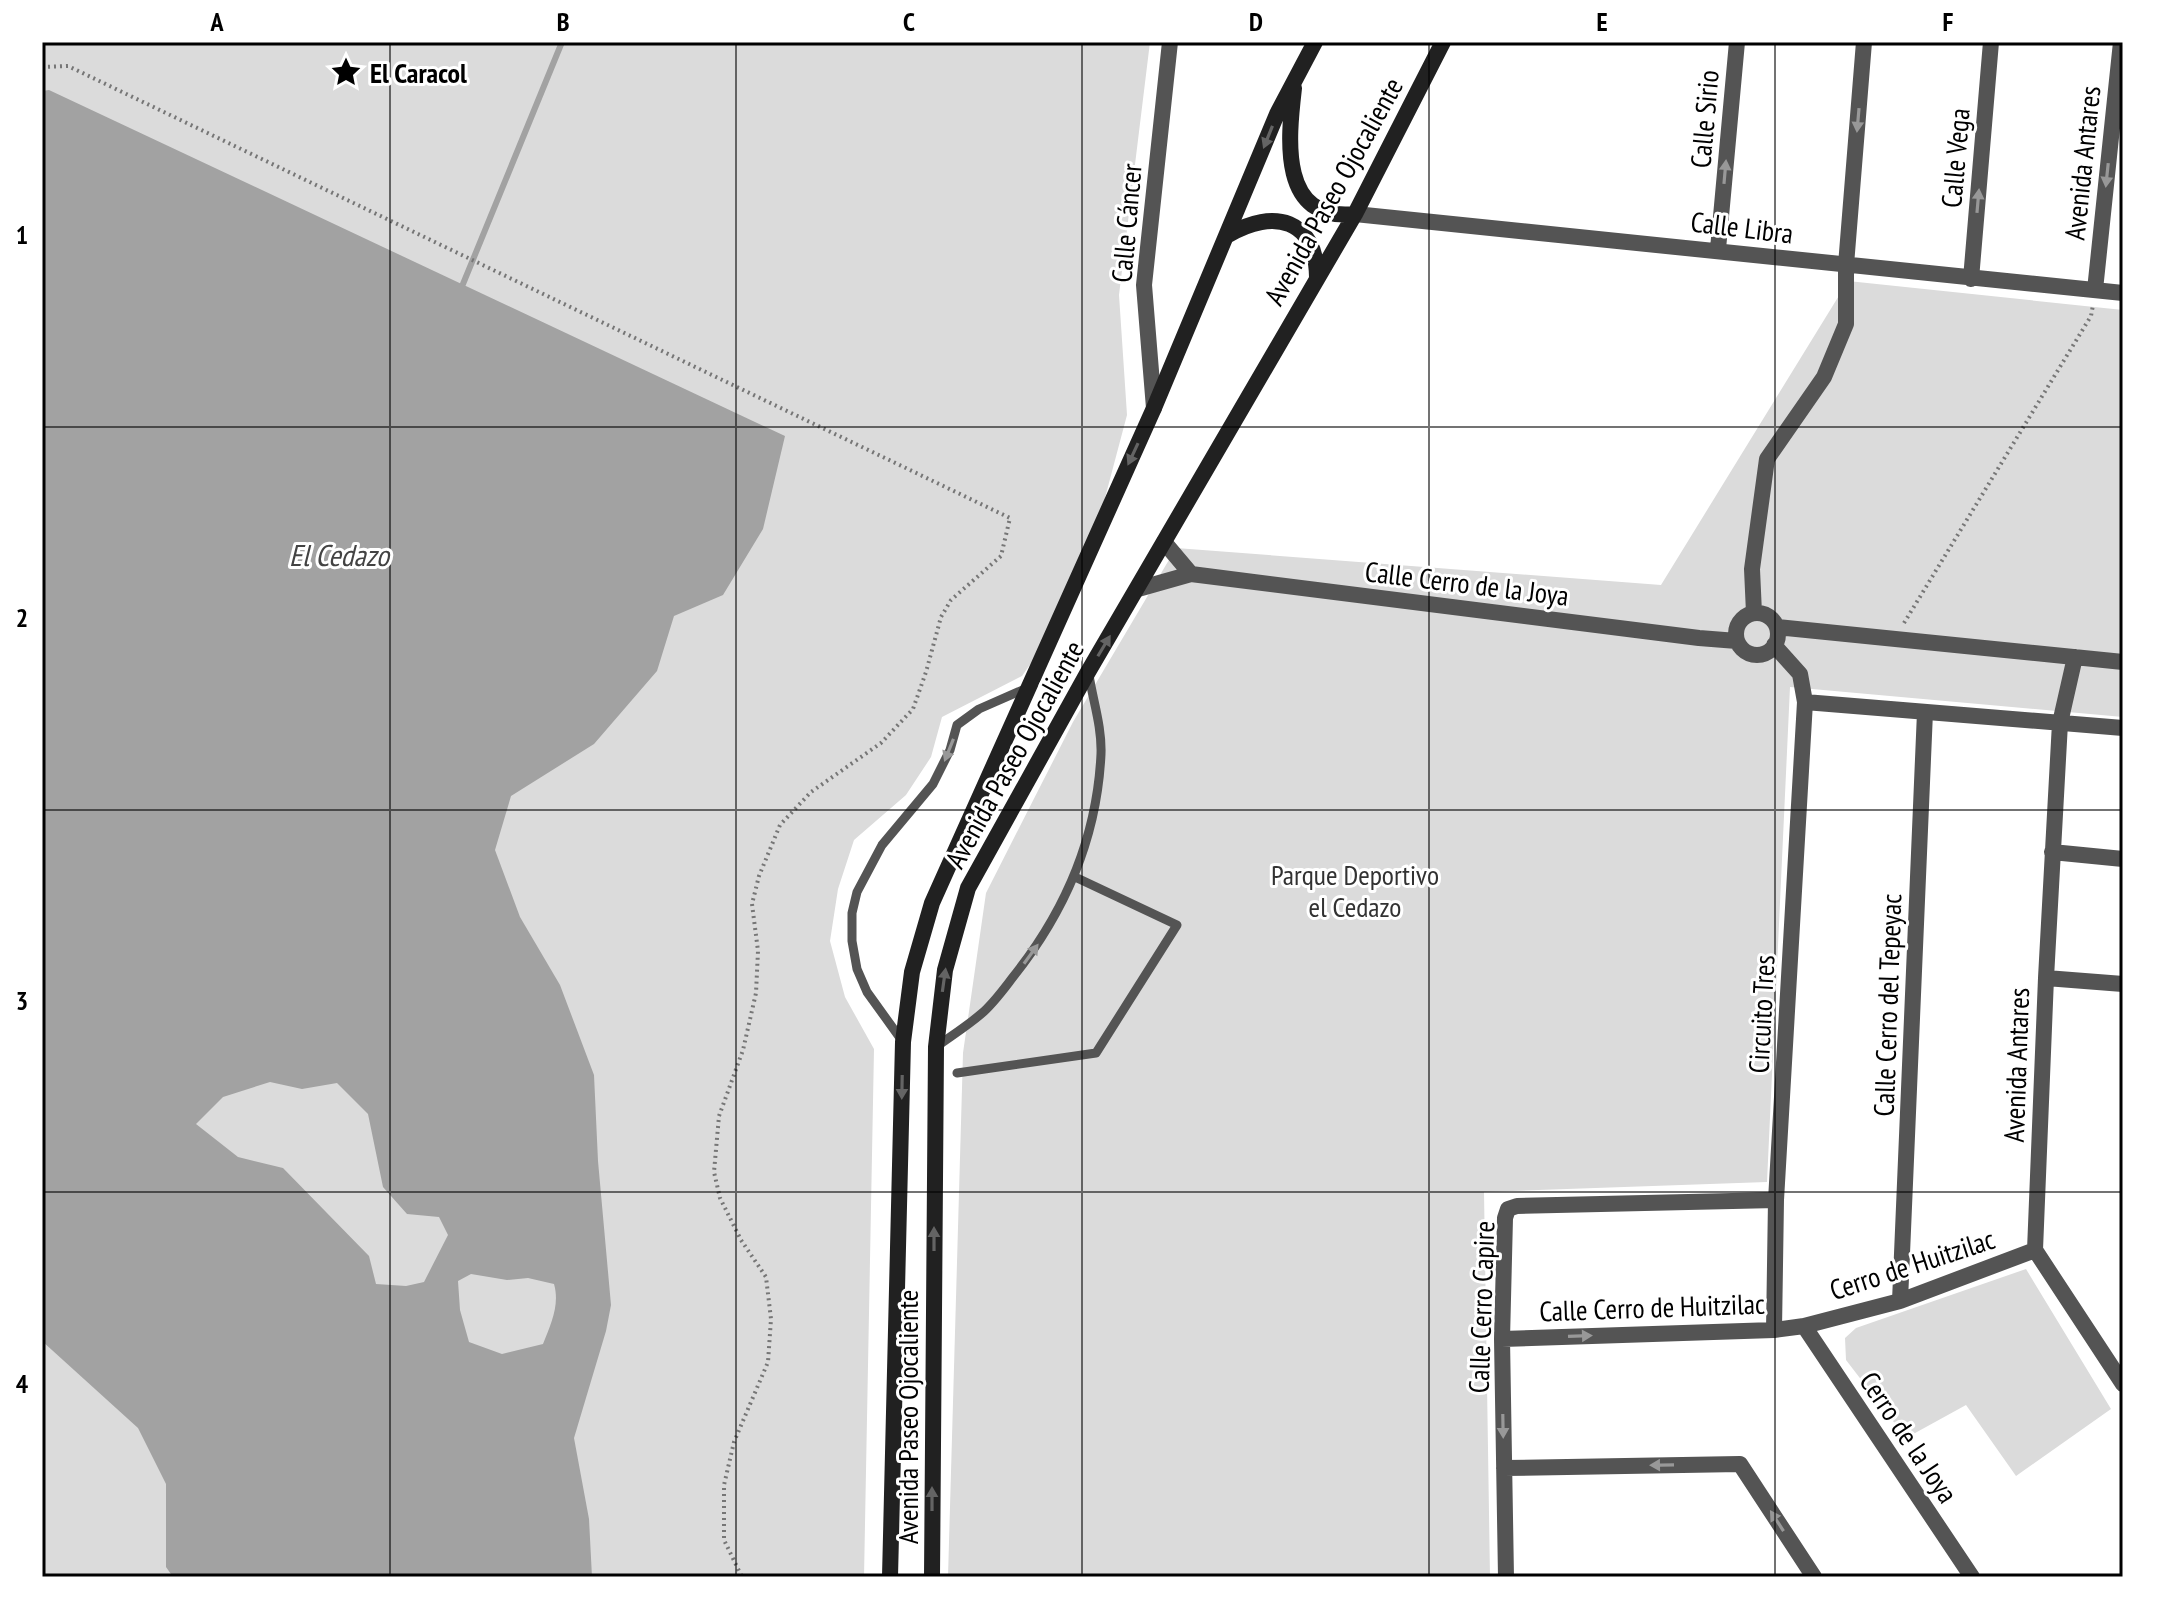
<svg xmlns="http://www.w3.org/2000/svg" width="2165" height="1619" viewBox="0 0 2165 1619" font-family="'PT Sans Narrow',sans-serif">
<rect width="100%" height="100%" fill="#fff"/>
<path fill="#dbdbdb" d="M42,42H1150L1119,295L1127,415L1097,528L1045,643L1022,676L942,717L931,757L906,795L854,840L838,889L830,941L845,997L874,1049L864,1577H42Z
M1848,281L2123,310V717L1790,687L1767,1182L1484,1192L1490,1577H948L963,1053L986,893L1073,722L1176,548L1661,585Z
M2026,1269L2111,1409L2016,1476L1966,1405L1906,1438L1846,1360L1845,1338L1856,1328Z"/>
<path fill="#a2a2a2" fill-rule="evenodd" d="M49,90L785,436L763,529L723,595L674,616L657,671L594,744L511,796L495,850L520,917L560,985L594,1075L598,1161L611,1305L606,1331L574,1438L589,1519L592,1577H173L166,1567V1484L138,1428L42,1341V91ZM270,1082L302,1089L337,1083L368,1114L383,1187L407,1214L439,1217L448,1235L424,1282L406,1286L376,1284L369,1256L283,1168L238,1157L196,1124L223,1097ZM471,1274L507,1280L528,1278L554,1284C560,1305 551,1324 543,1344L502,1354L469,1342L460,1310L458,1281Z"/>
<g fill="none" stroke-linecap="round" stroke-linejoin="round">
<path stroke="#a2a2a2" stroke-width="6" d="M463,284L562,42"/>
<path stroke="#767676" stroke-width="4" stroke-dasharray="2 4" stroke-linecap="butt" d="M42,67L68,66L1010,518L1001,556L951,600L941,617L926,672L913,709L881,743L811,792L780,825L759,876L752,904L758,951L756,993L743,1050L719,1116L714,1172L720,1198L741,1240L766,1277L771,1319L768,1362L734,1442L724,1485V1540L742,1577
M1904,623L2091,316L2093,305
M2117,1577L2123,1573"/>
<path stroke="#545454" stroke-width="9" d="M903,1042L867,992L857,969L852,941V913L857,892L882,845L933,784L950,750L957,725L979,709L1027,688
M936,1047C951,1036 967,1026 981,1014C993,1004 1003,990 1013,977C1065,912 1097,838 1101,754C1102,727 1093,701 1089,675
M957,1073L1096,1053L1177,925L1075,877"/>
<path stroke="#545454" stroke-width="16" d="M1355,214L2123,293
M1718,249L1737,42
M1971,279L1991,42
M2095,290L2121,42
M1154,408L1144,285L1170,42
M1164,542L1191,574
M1138,589L1191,574L1699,638L1737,641
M1754,613L1752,569L1767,459L1824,377L1846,324V265L1864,42
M1736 634a21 21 0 1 1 42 0a21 21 0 1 1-42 0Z
M1777,627L2123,662
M2075,657L2060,723L2046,978L2035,1250L2123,1384
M1805,702L2123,728
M2052,852L2123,859
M2046,978L2123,984
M1900,1301L1925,712
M1804,1326L1972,1577
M1774,1330L1776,1200L1805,702L1800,674L1774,645
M1502,1339L1774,1330L1804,1326L1900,1301L2035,1250
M1504,1468L1740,1464L1814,1577
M1506,1577L1502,1339L1505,1218L1508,1209L1517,1206L1776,1200"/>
<path stroke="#212121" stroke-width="16" d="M1294,88C1288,140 1279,222 1355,214
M1228,235C1274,208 1316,219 1317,277
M890,1577L903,1042L912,972L932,903L1154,408L1277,114L1315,42
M932,1577L936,1047L945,970L968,888L1088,672L1355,214L1443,42"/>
</g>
<defs><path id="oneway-solid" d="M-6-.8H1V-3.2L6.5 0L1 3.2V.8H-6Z" transform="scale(2)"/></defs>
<g fill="#989898">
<use href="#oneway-solid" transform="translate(1858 120) rotate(95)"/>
<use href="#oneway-solid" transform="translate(1725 172) rotate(-85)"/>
<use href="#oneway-solid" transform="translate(2107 175) rotate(96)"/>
<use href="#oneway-solid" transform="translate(1978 201) rotate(-85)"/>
<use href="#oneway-solid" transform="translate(949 750) rotate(112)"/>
<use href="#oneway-solid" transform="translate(1031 954) rotate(-54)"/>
<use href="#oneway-solid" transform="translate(1580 1336) rotate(-2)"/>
<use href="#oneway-solid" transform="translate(1503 1426) rotate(89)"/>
<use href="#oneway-solid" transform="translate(1662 1465) rotate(179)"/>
<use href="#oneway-solid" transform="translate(1777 1521) rotate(-123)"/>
</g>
<g fill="#646464">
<use href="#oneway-solid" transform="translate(1268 137) rotate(112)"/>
<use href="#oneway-solid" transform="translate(1133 454) rotate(115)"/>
<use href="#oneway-solid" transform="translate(1104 646) rotate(-59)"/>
<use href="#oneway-solid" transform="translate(944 980) rotate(-82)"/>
<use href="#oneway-solid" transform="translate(902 1087) rotate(91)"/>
<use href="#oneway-solid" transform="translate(934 1239) rotate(-90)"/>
<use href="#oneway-solid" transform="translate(932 1499) rotate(-90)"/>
</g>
<path fill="none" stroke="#000" stroke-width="2" stroke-opacity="0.55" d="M390,42V1577M736,42V1577M1082,42V1577M1429,42V1577M1775,42V1577M42,427H2123M42,810H2123M42,1192H2123"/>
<defs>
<g id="sight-bare" transform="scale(2.4)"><path d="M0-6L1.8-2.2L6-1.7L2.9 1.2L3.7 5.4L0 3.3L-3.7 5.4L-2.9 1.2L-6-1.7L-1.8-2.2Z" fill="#000" stroke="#fff" stroke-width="2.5" paint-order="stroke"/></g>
</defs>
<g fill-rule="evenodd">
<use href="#sight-bare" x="346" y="72"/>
</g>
<g text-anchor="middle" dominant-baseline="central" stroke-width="6" stroke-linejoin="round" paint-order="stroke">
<g font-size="28" font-weight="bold" fill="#000" stroke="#fff" text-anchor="start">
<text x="370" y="72">El Caracol</text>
</g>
<g font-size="28" fill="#000" stroke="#fff">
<text transform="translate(1704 119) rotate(-85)">Calle Sirio</text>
<text transform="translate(1955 158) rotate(-85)">Calle Vega</text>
<text transform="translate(2082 163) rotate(-84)">Avenida Antares</text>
<text transform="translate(1333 191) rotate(-61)">Avenida Paseo Ojocaliente</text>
<text transform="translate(1126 223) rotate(-85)">Calle Cáncer</text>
<text transform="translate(1742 227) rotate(7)">Calle Libra</text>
<text transform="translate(1467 583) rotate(7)">Calle Cerro de la Joya</text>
<text transform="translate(1014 754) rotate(-61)">Avenida Paseo Ojocaliente</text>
<text transform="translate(1887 1005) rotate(-88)">Calle Cerro del Tepeyac</text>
<text transform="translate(1761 1014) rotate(-87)">Circuito Tres</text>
<text transform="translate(2016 1065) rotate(-88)">Avenida Antares</text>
<text transform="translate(1912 1264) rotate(-18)">Cerro de Huitzilac</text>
<text transform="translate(1481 1307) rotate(-88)">Calle Cerro Capire</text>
<text transform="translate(1652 1307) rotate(-2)">Calle Cerro de Huitzilac</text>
<text transform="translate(907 1417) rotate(-90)">Avenida Paseo Ojocaliente</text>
<text transform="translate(1909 1437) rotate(56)">Cerro de la Joya</text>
</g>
<g font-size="28" fill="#323232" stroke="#fff">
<text x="1355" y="874">Parque Deportivo<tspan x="1355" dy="32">el Cedazo</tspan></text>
</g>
<g font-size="30" font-style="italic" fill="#434343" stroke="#fff">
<text x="339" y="554">El Cedazo</text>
</g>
</g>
<rect width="2165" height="1619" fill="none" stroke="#ffffff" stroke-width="88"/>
<rect x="44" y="44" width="2077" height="1531" fill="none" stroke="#000" stroke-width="3"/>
<g font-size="26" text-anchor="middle" font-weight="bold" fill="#000">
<text x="217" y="31">A</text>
<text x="563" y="31">B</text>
<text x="909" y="31">C</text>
<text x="1256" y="31">D</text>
<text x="1602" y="31">E</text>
<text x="1948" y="31">F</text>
<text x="22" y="244">1</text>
<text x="22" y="627">2</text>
<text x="22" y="1010">3</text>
<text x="22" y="1393">4</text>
</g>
</svg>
